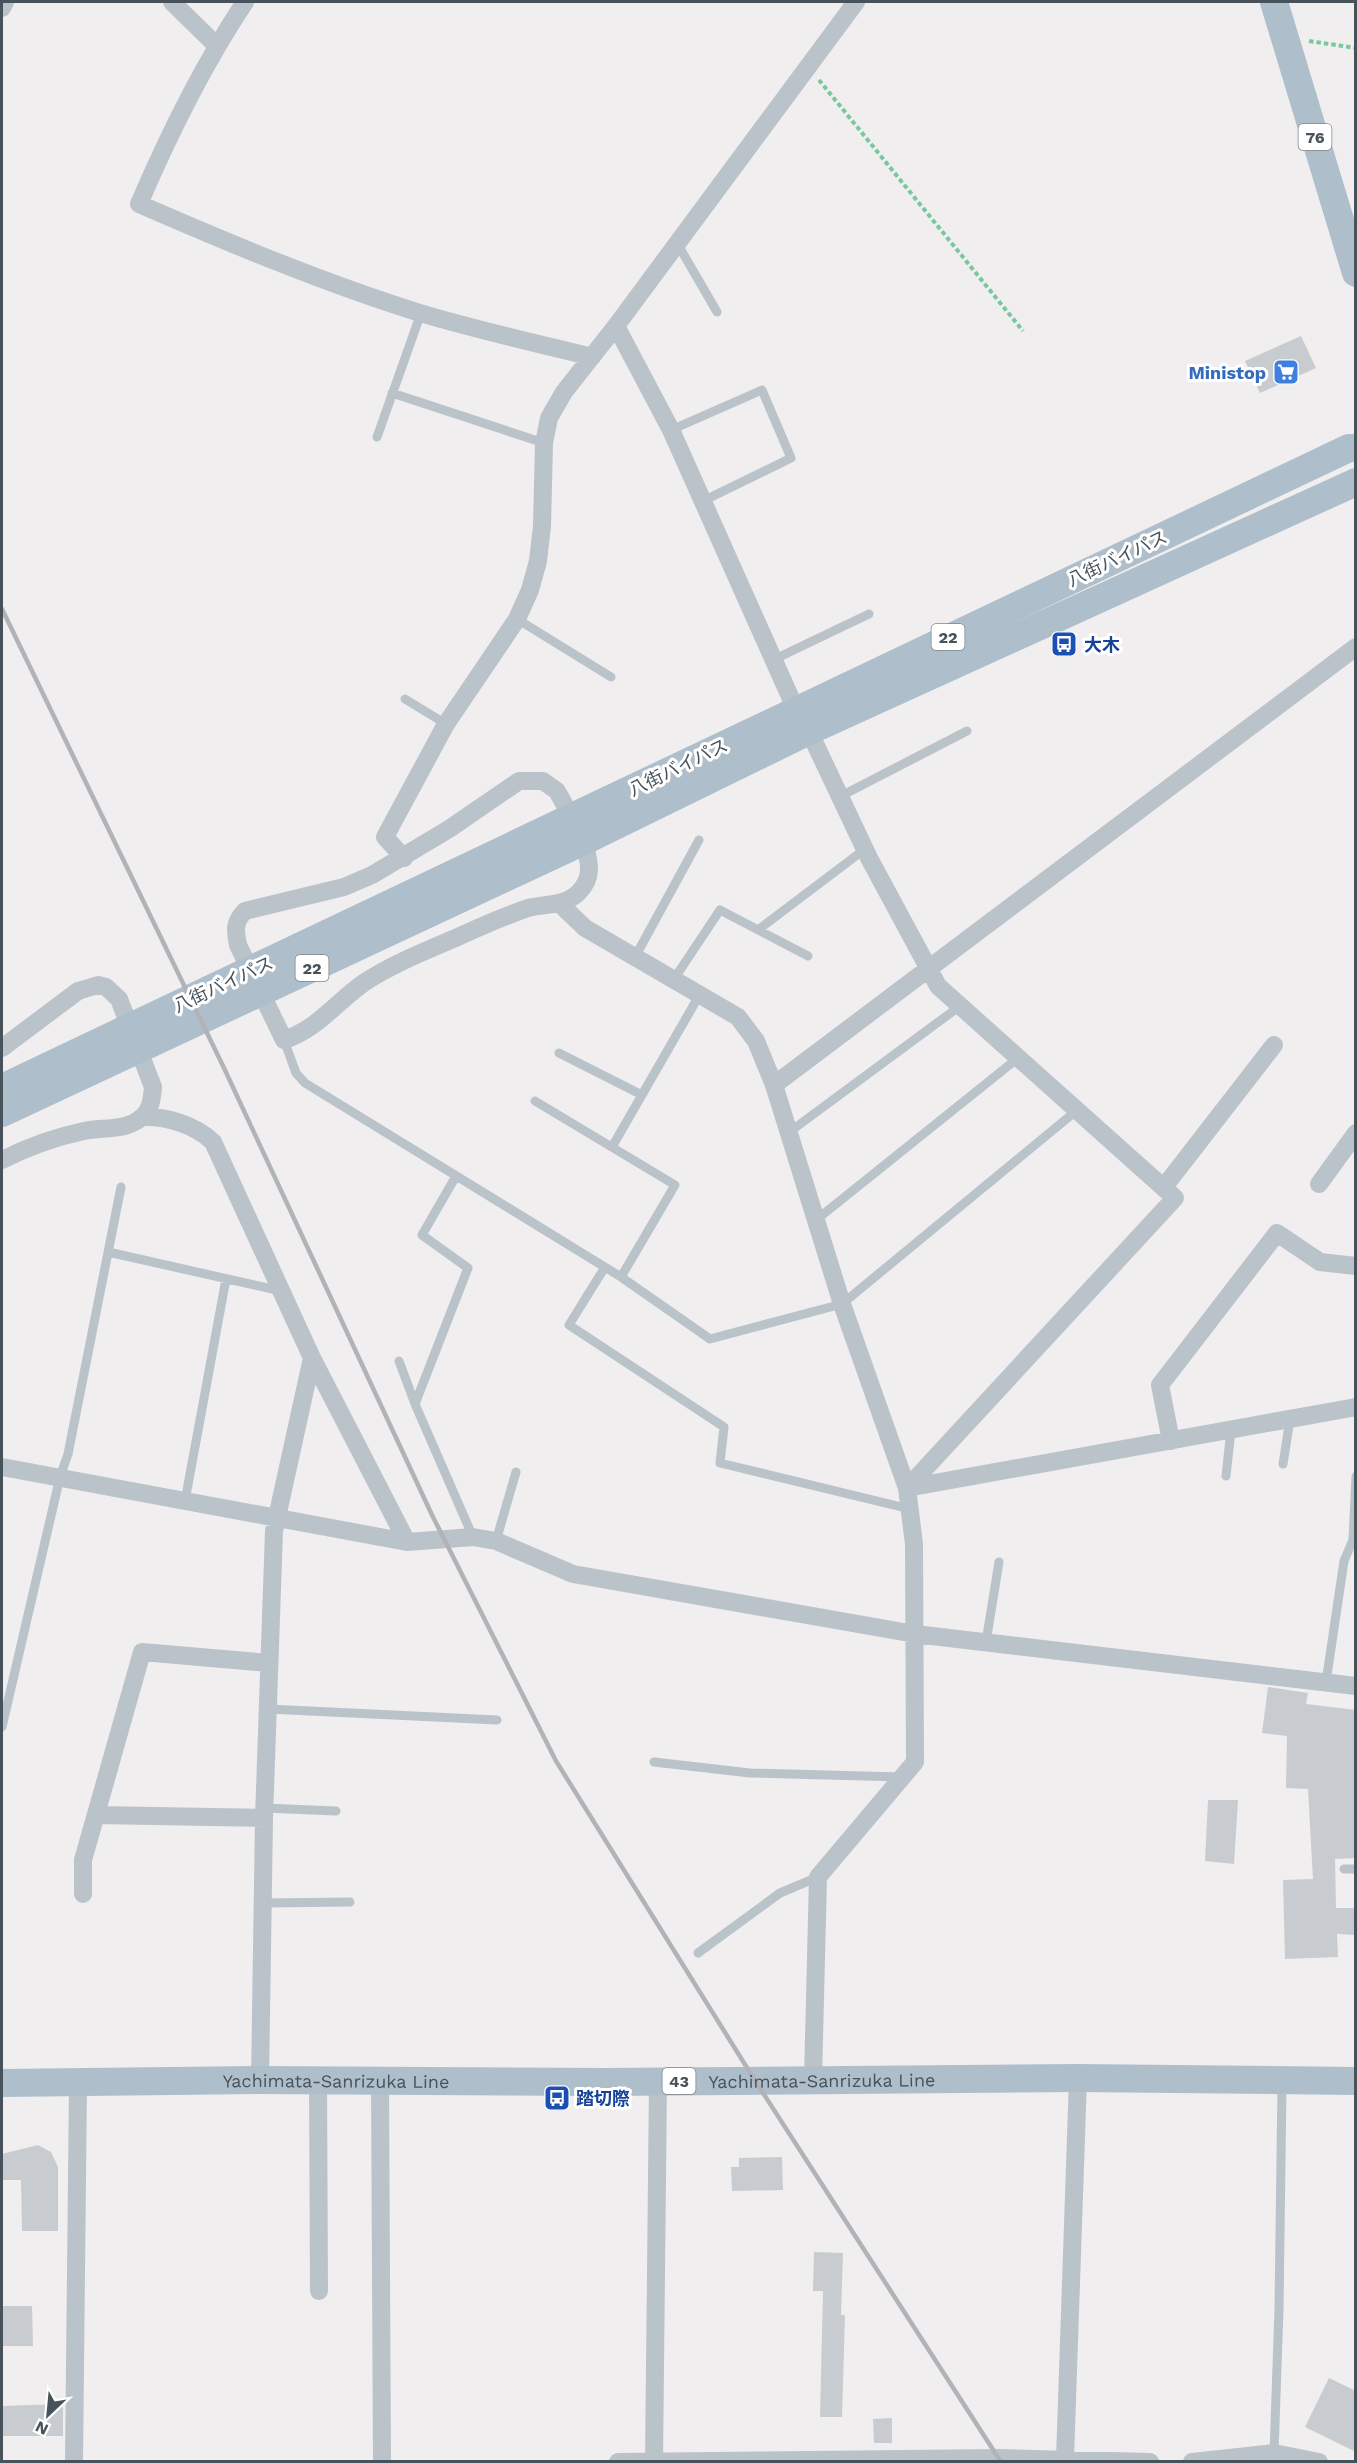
<svg xmlns="http://www.w3.org/2000/svg" width="1357" height="2463" viewBox="0 0 1357 2463" font-family="'Work Sans','Noto Sans JP',sans-serif">
<rect width="100%" height="100%" fill="#f0eeee"/>
<path fill="#c8cbd0" d="M1301,336L1316,368L1260,393L1245,361Z
M1268,1687L1308,1693L1306,1704L1356,1710V1858L1335,1859L1336,1908H1356V1935L1337,1934L1338,1957L1285,1959L1283,1880L1313,1879L1308,1789L1286,1788L1287,1736L1262,1733Z
M1208,1800H1238L1234,1864L1205,1861Z
M38,2145L51,2152L58,2167V2231H22L21,2180H2V2154Z
M782,2157L783,2190L732,2191L731,2167H739V2158Z
M814,2252L843,2253L841,2315H845L842,2417H820L823,2291H813Z
M2,2306H32L33,2346H2Z
M1329,2378L1356,2391V2452L1305,2427Z
M63,2404V2436H3L2,2406Z
M892,2418V2443H874L873,2419Z"/>
<g fill="none" stroke-linecap="round" stroke-linejoin="round">
<path stroke="#77c89c" stroke-width="4" stroke-dasharray="4.5 3" stroke-linecap="butt" d="M1309,41L1356,48
M819,80L1023,331"/>
<path stroke="#bac3ca" stroke-width="9" d="M677,243L717,312
M392,393L544,443
M671,430L762,390L791,458L703,501
M377,437L421,313
M517,619L611,677
M775,659L869,614
M405,699L446,724
M841,796L967,731
M758,930L865,849
M635,957L699,840
M674,979L720,910L808,956
M284,1040L296,1073L305,1083L621,1277L710,1339L842,1304L1076,1111
M559,1053L642,1095
M535,1101L675,1185L621,1277
M788,1133L960,1006
M612,1147L700,994
M816,1220L1018,1058
M108,1252L281,1291
M605,1267L569,1325L724,1427L720,1463L910,1509
M399,1361L415,1404L473,1537
M415,1404L468,1268L422,1235L456,1176
M1283,1464L1290,1419
M1226,1476L1231,1430
M185,1501L226,1279
M496,1541L516,1472
M986,1642L999,1562
M1326,1682L1344,1561L1353,1540L1356,1476
M268,1709L497,1720
M2,1727L60,1477L68,1454L121,1187
M654,1762L750,1773L902,1777
M264,1808L336,1811
M1344,1869H1356
M262,1903L350,1902
M698,1953L780,1893L818,1877
M1274,2453L1279,2309L1282,2084"/>
<path stroke="#bac3ca" stroke-width="18" d="M172,2L216,45
M245,2C203,65 169,134 139,204C231,244 324,283 420,313C477,330 535,343 592,357
M2,8L5,2
M616,326L671,430L796,710
M809,731L869,858L938,986L1175,1198L907,1488
M572,818L557,791L543,781H519L449,829L372,875L344,887L245,911C234,922 235,930 238,945L284,1040C318,1029 336,1002 365,982C394,963 428,950 460,936C482,926 505,916 528,908C547,903 564,907 579,892C595,876 588,859 584,841
M404,858L385,837L446,724L517,619L530,590L538,561L542,526L544,443L549,418L564,392L616,326L856,2
M560,904L585,928L738,1017L756,1041L774,1085L842,1304L907,1488L914,1544L915,1762L818,1877L813,2079
M2,1048L78,991L98,985L106,987L119,999L153,1087C152,1098 151,1110 142,1117C127,1131 103,1127 84,1131C55,1137 28,1147 2,1160
M774,1085L1356,647
M142,1117C167,1116 195,1125 213,1142L312,1358L407,1542
M1319,1184L1356,1133
M1164,1187L1274,1045
M1171,1441L1160,1385L1277,1233L1320,1262L1356,1266
M2,1467L407,1542L473,1537L496,1541L573,1574L915,1634L1356,1686
M907,1488L1356,1407
M96,1815L264,1818
M83,1894V1860L142,1652L269,1663
M260,2080L264,1818L274,1531L312,1358
M318,2081L319,2291
M380,2083L382,2462
M1065,2459L1078,2078
M74,2462L78,2083
M618,2462L998,2458L1150,2462
M654,2462L658,2082
M1192,2462L1274,2453L1319,2462"/>
<g stroke="#aebfcb" stroke-width="28">
<path d="M1274,2L1356,273"/>
<path d="M2,1088L1349,448H1356"/>
<path d="M2,1113L584,841L809,731L1356,482"/>
<path id="s1" d="M2,2083L260,2080L606,2082L1078,2078L1356,2081"/>
</g>
<path stroke="#b0b3b8" stroke-width="4.5" d="M2,609L224,1068L432,1515L556,1761L754,2079L1001,2462"/>
</g>
<defs>
<g id="supermarket-square" transform="scale(1.35)"><rect x="-9" y="-9" width="18" height="18" rx="4" fill="#3f7fe0" stroke="#fff"/><path d="M-6-5.5h2.5l.6 2H6L4.5 2H-2.5L-4.4-4H-6ZM-1.5 3.2a1.3 1.3 0 1 0 .1 0ZM3 3.2a1.3 1.3 0 1 0 .1 0Z" fill="#fff"/></g>
<g id="bus-square" transform="scale(1.35)"><rect x="-9" y="-9" width="18" height="18" rx="4" fill="#1a4fb4" stroke="#fff"/><path d="M-5-6H5V4H4V6H2V4H-2V6H-4V4H-5ZM-3.5-4V0h7V-4ZM-3.5 1.2v1.5H-2V1.2ZM2 1.2v1.5H3.5V1.2Z" fill="#fff"/></g>
</defs>
<g fill-rule="evenodd">
<use href="#supermarket-square" x="1286" y="372"/>
<use href="#bus-square" x="1064" y="644"/>
<use href="#bus-square" x="557" y="2098"/>
</g>
<g text-anchor="middle" dominant-baseline="central" stroke-width="6" stroke-linejoin="round" paint-order="stroke">
<g fill="#fff" stroke="#7e868c" stroke-width="1.5">
<rect x="1298.5" y="124" width="33" height="26" rx="4.5"/>
<rect x="931.5" y="624" width="33" height="26" rx="4.5"/>
<rect x="295.5" y="955" width="33" height="26" rx="4.5"/>
<rect x="662.5" y="2068" width="33" height="26" rx="4.5"/>
</g>
<g font-size="16" font-weight="bold" fill="#47525a">
<text x="1315" y="137">76</text>
<text x="948" y="637">22</text>
<text x="312" y="968">22</text>
<text x="679" y="2081">43</text>
</g>
<g font-size="18" font-weight="bold" fill="#366cbe" stroke="#fff" text-anchor="end">
<text x="1266" y="372">Ministop</text>
</g>
<g font-size="18" fill="#47525a" stroke="#fff">
<text transform="translate(1117 558) rotate(-25)">八街バイパス</text>
<text transform="translate(678 767) rotate(-26)">八街バイパス</text>
<text transform="translate(223 984) rotate(-25)">八街バイパス</text>
<text stroke="none"><textPath href="#s1" startOffset="820">Yachimata-Sanrizuka Line</textPath></text>
<text stroke="none"><textPath href="#s1" startOffset="334">Yachimata-Sanrizuka Line</textPath></text>
</g>
<g font-size="18" font-weight="bold" fill="#164399" stroke="#fff" text-anchor="start">
<text x="1084" y="644">大木</text>
<text x="576" y="2098">踏切際</text>
</g>
</g>
<rect width="1357" height="2463" fill="none" stroke="#47525a" stroke-width="6"/>
<g transform="translate(48 2415) rotate(206)" stroke="#ffffff" stroke-width="4.5" paint-order="stroke">
<path d="M0-4.5L10 22L0 15L-10 22Z" fill="#47525a"/>
<text y="-9" font-size="16" font-weight="bold" text-anchor="middle" fill="#47525a">N</text>
</g>
</svg>
